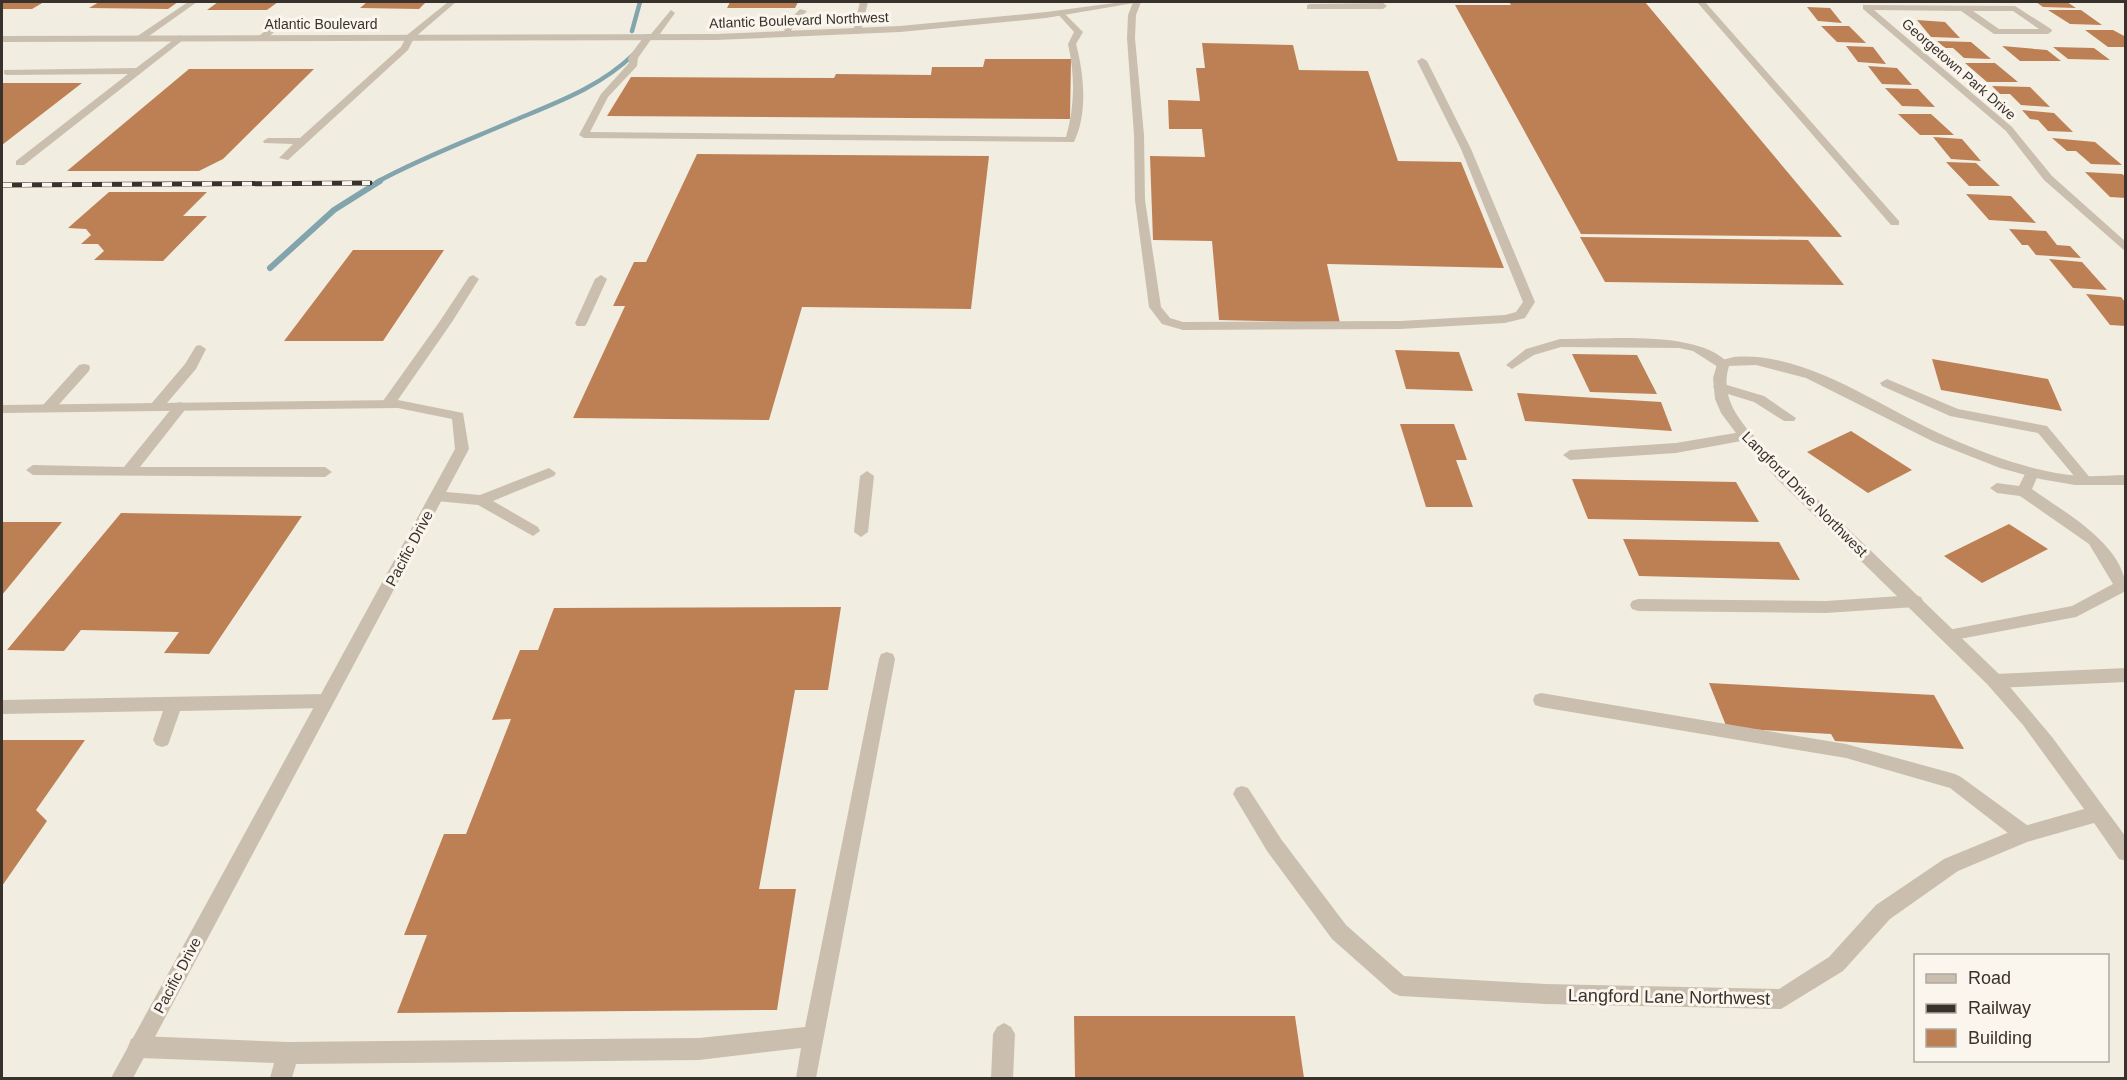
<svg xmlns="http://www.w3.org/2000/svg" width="2127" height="1080" viewBox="0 0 2127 1080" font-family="Arial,sans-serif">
<rect width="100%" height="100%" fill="#f2ede1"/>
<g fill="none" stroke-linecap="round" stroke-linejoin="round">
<path stroke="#82a4ad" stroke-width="4.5" d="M632,31L640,2
M377,182C421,158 469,140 515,120C558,102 600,87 634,54"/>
<path stroke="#82a4ad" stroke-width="6" d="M270,268L334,210L380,181"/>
</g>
<path fill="#bd8054" d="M2,2H44L32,9H2Z
M99,2H178L168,9L89,8Z
M218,2H278L267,10H207Z
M367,2H426L419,9L360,8Z
M730,2H798L795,8H727Z
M1509,2H1645L1842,237L1581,234L1455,5H1511Z
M2036,2H2067L2076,8L2043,7Z
M1807,7L1830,8L1842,23L1818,21Z
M2048,10H2081L2102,25L2070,24Z
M1917,20L1945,22L1960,38L1931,37Z
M1821,26H1849L1866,43L1837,42Z
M2085,30H2113L2126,37V47H2108Z
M1937,41L1971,42L1991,59L1964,58L1953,48H1945Z
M1202,43L1293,45L1299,70L1368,71L1398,161L1461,162L1504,268L1327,264L1340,323L1219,320L1212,241L1153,240L1150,156L1205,157L1202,129H1169L1168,100L1200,101L1196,68H1205Z
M1846,46L1873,47L1886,64L1858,62Z
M2002,46L2047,50L2061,61H2020Z
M2053,47L2094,48L2110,60L2068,59Z
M985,59H1071L1070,119L607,116L631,77L834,78L836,74L931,75L932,67H983Z
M1965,63H1995L2018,82H1987Z
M1868,66L1897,68L1912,85L1882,84Z
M189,69H314L223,159L199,171H67Z
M2,83H82L2,145Z
M1992,86L2030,87L2050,107L2021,105L2010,94H2000Z
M1885,88L1918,89L1935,107L1902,106Z
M2022,110L2054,113L2073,132L2048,131L2038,120L2030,119Z
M1898,114H1931L1954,135H1920Z
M1933,137L1962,139L1981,161L1951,159Z
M2052,138L2095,142L2122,165L2091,164L2076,151H2067Z
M697,154L989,156L971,309L802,307L769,420L573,418L625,306H613L634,262H646Z
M1946,162L1976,163L2000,186H1969Z
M2085,172L2122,174L2126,177V198L2110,197Z
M109,192H207L183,216H207L163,261L94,260L104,251L98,244H81L91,235L86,229L68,228Z
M1966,194L2011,196L2036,223L1989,220Z
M2009,229L2046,231L2057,245L2070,246L2081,258L2036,255L2028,245H2022Z
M1580,237L1808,240L1844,285L1605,282Z
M353,250H444L383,341H284Z
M2049,259L2082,262L2107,290L2073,288Z
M2086,294L2121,297L2126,303V326L2110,325Z
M1395,350L1459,352L1473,391L1406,389Z
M1572,354L1637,355L1657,394L1590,392Z
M1932,359L2048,379L2062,411L1941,390Z
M1517,393L1661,402L1672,431L1525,421Z
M1400,424H1454L1467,460H1456L1473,507H1426Z
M1851,431L1912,470L1868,493L1807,452Z
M1572,479L1736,482L1759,522L1588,519Z
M121,513L302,516L209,654L164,653L179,632L81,630L64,651L7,650Z
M2,522H62L2,595Z
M2009,524L2048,549L1982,583L1944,556Z
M1623,539L1779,542L1800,580L1639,576Z
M841,607L828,690H795L759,889H796L777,1010L397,1013L427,935H404L444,834H466L511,719L492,720L520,650H538L554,608Z
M1709,683L1934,695L1964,749L1835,741L1831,734L1727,728Z
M2,740H85L36,810L47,821L2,886Z
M1074,1016H1295L1304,1078H1075Z"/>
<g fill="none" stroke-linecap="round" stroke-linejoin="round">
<path fill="#cabfae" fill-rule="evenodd" d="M188,2H197L142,41H136V37Z
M448,2H456L414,38L408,50L288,160L279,158L293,144L264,143L263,141L268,138H300L401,47L407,35Z
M860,2H868L861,31L857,34L853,31Z
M1133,2H1141L1136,15L1135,38L1144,135L1145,200L1161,307L1170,318L1183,322L1400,321L1505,315L1516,312L1523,302L1461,149L1417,61L1422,58L1427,61L1471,149L1535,302L1525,318L1505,323L1400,329L1183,330L1162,324L1149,307L1135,200L1134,135L1127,38L1128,15Z
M1697,2H1705L1899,221V225H1891Z
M1310,4L1383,3L1387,6L1383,9H1307V5Z
M800,9L807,11L793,25L790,36H784L785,24Z
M1061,10L1083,32L1076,44C1084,74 1088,113 1074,142L584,138L579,135L601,94L629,63L628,58L646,34H651L671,10L675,13L657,38H652L638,58L637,66L608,97L590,132L1066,137C1075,106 1075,75 1068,44L1074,32L1057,13Z
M275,23L282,25L265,40H259V36Z
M180,35L184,38L183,40L24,165H16V161L128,74L7,75L4,74V70L136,68Z
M473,275L479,279L452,322L393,407H383L381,404L383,401L440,321L469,277Z
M601,275L607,279L587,323L585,326H577L575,323L595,279Z
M1560,339C1604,340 1699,329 1729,364L1728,367H1718L1693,351L1679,348L1561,347L1534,355L1512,369L1506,365L1526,349Z
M200,345L206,349L196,369L161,410H151L149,407L151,404L185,364L196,346Z
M84,364L89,365L90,368L89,371L53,411H43L41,408L43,405L79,365Z
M1887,379L1958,409L2047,426L2092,480L2085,485L2080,483L2038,433L1950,416L1882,386L1880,383Z
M1720,383L1764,396L1796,418L1794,421H1784L1754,402L1715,390L1713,387L1715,384Z
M181,402L188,406L140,467H325L332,472L325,477L33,475L26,470L33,465L124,467L176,403Z
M1747,431L1752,433L1754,436L1752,439L1676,453L1570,460L1563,455L1570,450L1676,443Z
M549,468L556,473L554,476L493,501L538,527L540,531L533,536L478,505L436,501L429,496L436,491L480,495Z
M2032,468L2039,473L2032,489C2065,513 2126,545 2126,591L2076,617L1949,641L1943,639L1941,635L1943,631L2072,606L2113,584L2089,544L2020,496L1997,493L1990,488L1997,483L2019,486L2027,470Z
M867,471L874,476L868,532L861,537L854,532L860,476Z
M1915,595L1921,597L1923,601L1921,605L1915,607L1826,613L1638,611L1632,609L1630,605L1632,601L1638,599L1826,601Z
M887,652L893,654L895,659L816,1078H796L801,1048L699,1060L296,1064L292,1078H270L274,1063L139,1058L131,1055L128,1047L131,1039L139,1036L288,1042L699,1038L805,1027L879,659L881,654Z
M2126,668V682L1995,688L1989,686L1987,681L1989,676L1995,674Z
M1541,693L1846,744L1955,774L1961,777L2031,828L2033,834L2031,840L2024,842L2017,840L1950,788L1846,758L1541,707L1535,705L1533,700L1535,695Z
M325,694L331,696L334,701L331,706L325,708L180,711L168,745L162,747L156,745L153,740L163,711L2,714V700Z
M1242,786L1248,788L1281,839L1346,925L1404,976L1545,984L1552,987L1555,994L1552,1001L1545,1004L1400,996L1393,993L1332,939L1267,851L1233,794L1236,788Z
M1004,1023L1011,1027L1015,1034L1013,1078H991L993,1034L997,1027Z"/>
<path fill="#cabfae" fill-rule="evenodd" d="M1122,2H1140L1046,18L900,32L716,40L2,42V36L716,34L900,26L1046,12Z
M1863,5L2015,6L2051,29L2052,31L2048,34H1994L1961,11L1874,10L2012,127L2052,176L2126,242V252L2044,180L2006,131L1863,9ZM1973,11H2013L2039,29H1999Z
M1734,357C1806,351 1881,408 1945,436C1988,455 2033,472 2080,476C2095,477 2110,475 2126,475V485H2075L2040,479L2000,468L1934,442L1806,378L1756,365L1729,366C1719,399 1741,422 1761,445L1999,674L2052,737L2126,837V861L2119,859L2094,823L2027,842L1958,871L1890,919L1843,971L1781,1009L1545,1004L1538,1001L1535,994L1538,987L1545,984L1779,989L1829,957L1876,905L1944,859L2024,826L2084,809L2023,725L1987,684L1777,479L1739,437L1721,413L1715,399L1713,378L1718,361Z
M398,400L463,413L469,449L133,1078H111L455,449L452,419L398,408L2,413V405Z"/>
<g stroke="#39322c" stroke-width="5">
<path id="rail" d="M2,185L370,183"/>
</g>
<use href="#rail" stroke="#faf6ee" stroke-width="4" stroke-dasharray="10" stroke-linecap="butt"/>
</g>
<g text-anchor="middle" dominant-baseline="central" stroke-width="6" stroke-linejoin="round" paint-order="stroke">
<g font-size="14" fill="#39322c" stroke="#faf6ee">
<text transform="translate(799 20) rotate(-2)">Atlantic Boulevard Northwest</text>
<text x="321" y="24">Atlantic Boulevard</text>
<text transform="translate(1959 69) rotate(41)">Georgetown Park Drive</text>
</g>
<g font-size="15" fill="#39322c" stroke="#faf6ee">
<text transform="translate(1805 494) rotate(45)">Langford Drive Northwest</text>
<text transform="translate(409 548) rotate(-62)">Pacific Drive</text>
<text transform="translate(177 975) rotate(-62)">Pacific Drive</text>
</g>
<g font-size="18" fill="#39322c" stroke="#faf6ee">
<text transform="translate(1669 997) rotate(1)">Langford Lane Northwest</text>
</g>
</g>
<rect width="2127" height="1080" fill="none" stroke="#39322c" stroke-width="6"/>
<rect x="1914" y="954" width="195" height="108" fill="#faf6ee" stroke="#ada8a0" stroke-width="1.5"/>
<rect x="1926" y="974" width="30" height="9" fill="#cabfae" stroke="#ada8a0" stroke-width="1.5"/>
<text x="1968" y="984" font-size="18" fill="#39322c">Road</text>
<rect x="1926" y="1004" width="30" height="9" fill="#39322c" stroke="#ada8a0" stroke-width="1.5"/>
<text x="1968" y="1014" font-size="18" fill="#39322c">Railway</text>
<rect x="1926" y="1029" width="30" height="18" fill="#bd8054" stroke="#ada8a0" stroke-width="1.5"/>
<text x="1968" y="1044" font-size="18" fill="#39322c">Building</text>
</svg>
